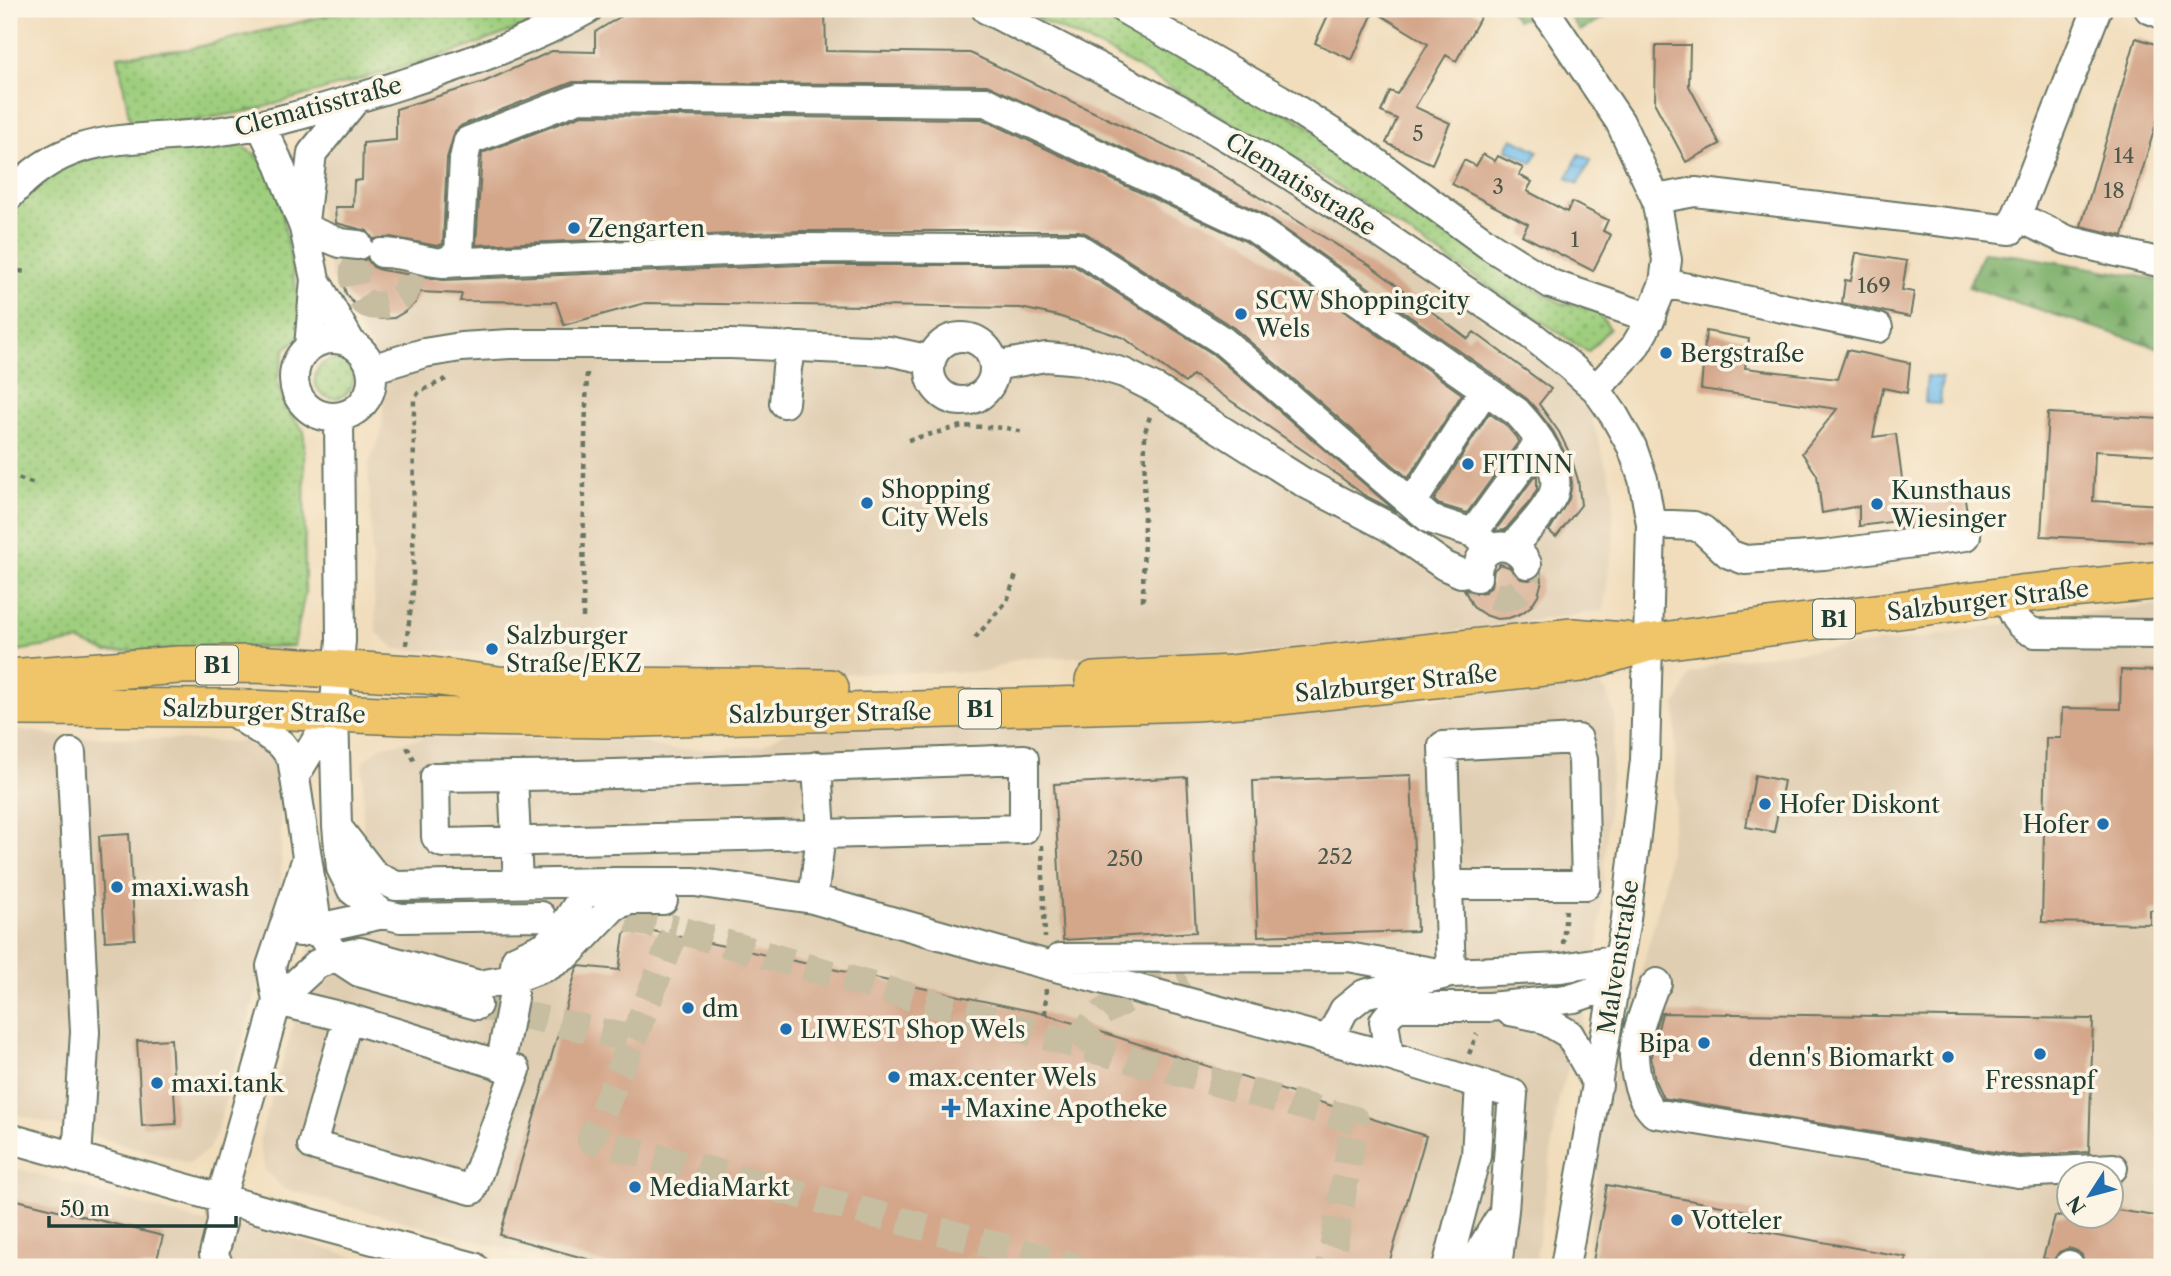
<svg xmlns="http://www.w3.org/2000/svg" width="2171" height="1276" viewBox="0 0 2171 1276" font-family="'Libre Caslon Text',serif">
<defs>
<pattern id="grass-dots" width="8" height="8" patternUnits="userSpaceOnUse" patternTransform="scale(1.75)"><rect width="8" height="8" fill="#9ece7d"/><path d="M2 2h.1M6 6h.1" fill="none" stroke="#80a867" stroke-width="1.8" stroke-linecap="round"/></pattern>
<pattern id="forest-firs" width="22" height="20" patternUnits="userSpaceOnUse" patternTransform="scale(1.75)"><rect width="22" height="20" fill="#7eb16c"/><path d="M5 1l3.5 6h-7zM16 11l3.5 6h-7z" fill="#67915a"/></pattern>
<pattern id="water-ripples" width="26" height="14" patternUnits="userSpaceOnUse" patternTransform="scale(1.75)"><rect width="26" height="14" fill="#73beec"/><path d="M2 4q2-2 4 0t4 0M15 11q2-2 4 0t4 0" fill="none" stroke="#5e9cc0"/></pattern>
</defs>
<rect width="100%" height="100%" fill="#fcf5e5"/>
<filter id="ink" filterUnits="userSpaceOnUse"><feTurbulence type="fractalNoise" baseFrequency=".0143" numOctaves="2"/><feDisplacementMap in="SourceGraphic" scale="14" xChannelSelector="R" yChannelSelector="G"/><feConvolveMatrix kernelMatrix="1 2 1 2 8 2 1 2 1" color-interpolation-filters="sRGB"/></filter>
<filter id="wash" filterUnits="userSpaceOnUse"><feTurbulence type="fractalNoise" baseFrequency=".00686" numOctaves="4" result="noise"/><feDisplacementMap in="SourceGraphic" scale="28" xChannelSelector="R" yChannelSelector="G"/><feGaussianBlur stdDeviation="1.57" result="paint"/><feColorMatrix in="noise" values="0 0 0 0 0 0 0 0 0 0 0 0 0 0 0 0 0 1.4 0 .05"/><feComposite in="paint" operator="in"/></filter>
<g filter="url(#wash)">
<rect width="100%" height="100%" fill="#f1ddbc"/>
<path fill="#e0ceb2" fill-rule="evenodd" d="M613,9H965L1167,116L1324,210L1553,367L1590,413L1613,488L1614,535L1603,611L1298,652L1021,658L985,672L659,674L569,657L396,649L376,632L368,465L381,435L386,371L352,318L332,281L315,184L337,134L379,104L583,25Z
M2162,605V1267H1586L1605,1106L1664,887L1675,808L1676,705L1690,675L1722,661L1923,638L2059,615ZM2070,1174H2112V1216H2070Z
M1590,678L1606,691L1615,717L1599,938L1581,1029L1559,1097L1535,1267H571L284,1189L265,1170L259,1140L292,1029L323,877L363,838V762L382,746L430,737L633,740L673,750L761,746L788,731L1430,699Z
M9,728L60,736L248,742L268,750L281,772V906L216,1134L208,1150L189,1163L9,1112Z
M9,1166L199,1221L267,1231L388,1267H9Z"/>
<path fill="url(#grass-dots)" stroke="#5e8658" stroke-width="2" d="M354,9H558L530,24L461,50L254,110L192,121L130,122L118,56L189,49Z
M1016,9H1108L1159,36L1338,144L1526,284L1561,303L1595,310L1610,328L1588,352L1310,168L1110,52Z
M236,143L263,159L279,195L304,333L285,349L277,381L285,407L304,431L305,593L294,646L107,652L79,641L9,652V214L58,168L112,151Z
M315 379a19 19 0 1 1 38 0a19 19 0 1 1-38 0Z"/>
<path fill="url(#forest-firs)" stroke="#4e7750" stroke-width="2" d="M1508,9H1535L1539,16L1517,20Z
M1564,9H1619L1580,31Z
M1983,252L2021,256L2162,280V349L1968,287Z"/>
<path fill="url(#water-ripples)" stroke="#497e90" stroke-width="2" d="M1512,138L1538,151L1532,163L1506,149Z
M1579,154L1591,160L1578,184L1567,178Z
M1927,376L1942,378L1940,404L1925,403Z"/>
<g id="blocks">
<path fill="#d4a78b" d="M633,9H825L826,51L970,53L1213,169L1371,266L1468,339L1474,332L1551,389L1539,404L1559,432L1570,454L1578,480L1581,505L1556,537L1549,531L1569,499L1572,483L1567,457L1553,431L1536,409L1527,399L1494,375L1260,212L987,85L573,82L462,125L455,131L447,158L443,244L437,246L391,237L373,239L367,231L336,223L335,207H353L354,181L362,180L363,143L396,140V109L484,82L552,51L595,52V32Z
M1331,9H1470L1481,16L1456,61L1446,55L1415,107L1450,123L1432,164L1386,143L1397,119L1381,112L1390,91L1397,94L1428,44L1374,11L1352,60L1315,43Z
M2136,38L2162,46V103L2123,236L2081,226Z
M1656,45H1690L1689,86L1720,144L1686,162L1655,104Z
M582,115L982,119L1245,241L1462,394L1408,478L1234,328L1087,234L1079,231H800L476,245L482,153Z
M1483,154L1495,161L1498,156L1523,168L1519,175L1532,182L1527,191L1567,212L1572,202L1608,220L1603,231L1611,235L1593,271L1522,235L1528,224L1452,184L1464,160L1476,166Z
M1856,253L1907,261L1902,290L1914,292L1910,317L1842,303L1845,280L1851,281Z
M367,259L373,267L381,270L443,280L800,265H1073L1213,354L1397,512L1364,495L1323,464L1193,375L1185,383L1124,338L1058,316L1021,308L645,303L564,325L556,302L460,301L462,294L420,292L416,302L406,311L394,318L381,319L370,317L360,311L346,294L343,283V270L347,260L357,262Z
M1706,331L1749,339L1745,368L1837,379L1847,350L1910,363L1907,393L1883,388L1873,437L1896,434L1904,494L1963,484L1967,513H1962L1963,520L1898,528L1897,521L1859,526V506L1822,513L1817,475L1802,453L1837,409L1701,389Z
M1489,413L1506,425L1519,441L1467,513L1438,504L1434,500Z
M2048,413L2162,419V455L2095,451L2093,501L2162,505V542L2041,536Z
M1537,473V489L1531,500L1505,530L1495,531Z
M1500,564L1509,567L1521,579L1529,580L1536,578L1541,573L1542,581L1538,595L1531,606L1522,613L1509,618L1497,619L1485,615L1473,607L1464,589L1475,593L1485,592L1491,586L1494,570Z
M2121,670L2162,671V910H2150V924L2042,922L2046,738H2061L2062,708L2120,709Z
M1411,775L1417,931L1258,936L1253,781Z
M1755,775L1784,781L1774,832L1746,827Z
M1187,777L1196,932L1063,940L1054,784Z
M129,834L135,939L105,941L99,836Z
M634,927L1045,1014L1426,1136L1388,1267H616L500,1235L577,968L579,966L619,970L624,934Z
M1662,1013L2093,1019L2089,1152L2019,1156L1663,1098L1655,1081L1651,1056Z
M171,1039L176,1124L142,1126L137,1041Z
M1607,1185L1754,1212L1751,1229L1906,1257L1905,1267H1592Z
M9,1198L163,1236L155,1267H9Z
M2111,1209L2162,1217V1267H2085L2082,1255L2077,1251L2069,1248L2059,1252L2053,1261L2043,1258L2055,1216H2111Z"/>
</g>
</g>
<g filter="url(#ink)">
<use href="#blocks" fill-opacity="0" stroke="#687564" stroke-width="2"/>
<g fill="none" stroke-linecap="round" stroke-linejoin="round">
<path stroke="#c7bda1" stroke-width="28" stroke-dasharray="28 14" stroke-linecap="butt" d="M378,248C395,253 405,263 410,280C408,285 407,291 403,295C399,300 391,304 384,305C360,309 353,291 354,270L367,258L382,253
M1461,573L1477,577C1491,611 1533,599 1527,564
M586,916H616L676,929
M477,1005L633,1039L591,1140L1078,1267
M633,1039L676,929L1073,1044L1355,1120L1330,1267
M1073,1044L1103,1012L1132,996L1186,976"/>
<g stroke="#687564" stroke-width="32">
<path id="minor" d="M986,9L1181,110L1276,166L1383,235L1531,335L1570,366L1596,389L1614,415L1632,447L1643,479L1651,524L1645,760L1626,919L1565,1267
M1124,9L1280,99L1356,148L1490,246L1551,284L1651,318
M1544,9L1620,122L1656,199L1667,260L1664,283L1644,331L1634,348L1596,389
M2149,9L2162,14
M260,124L277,159L304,228L315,279L351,343
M9,196C69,127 135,143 215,132C239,129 265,124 288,118C328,108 367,95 406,83C468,63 531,41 588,9
M1656,199L1695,192L2011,230L2097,9
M2016,216L2067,240L2162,263
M304,222L312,153L357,98
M304,228L340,243L358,245
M382,253C405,253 420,261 443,263L800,248L979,249L1078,248L1223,341L1430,519L1473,533L1491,549
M443,263L459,254L464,159L468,141L579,98L986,102L1253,227L1517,412C1534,430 1564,469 1553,495C1543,515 1525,532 1511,548
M1664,283L1878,328
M930 369a32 32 0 1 1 64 0a32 32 0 1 1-64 0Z
M294 378a39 39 0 1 1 78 0a39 39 0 1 1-78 0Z
M309,347L315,279
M994,366L1046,357L1081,360L1124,373L1158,390L1303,482L1389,527L1445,566L1461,573
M371,369L424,353L461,347L510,344H731L889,351L931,360
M784,403L787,368L791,346
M339,418L341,641L334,711L337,826L341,868L352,890L383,914L401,918L541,916
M1412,503L1485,389
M1651,524L1694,526L1703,530L1729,554L1745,560L1824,555L1966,536
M1473,533L1540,441
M1477,577C1475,544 1512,535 1527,564
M2007,596C2011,613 2017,627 2035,633L2162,634
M227,708L281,744L292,758L318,930L336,957L359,972L477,1005
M71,753L85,1032L77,1158
M296,774L334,711
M513,776L518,883
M338,828L375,876L396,886L607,882
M1447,885H1586L1583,760L1578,739L1443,746L1451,973
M813,899L821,834L443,843L439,841L436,837L435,777C631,776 827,766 1024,759V829L821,834L817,766
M300,932L383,914
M1060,958L1348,957L1444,974
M1657,983L1654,986C1648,1001 1633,1041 1634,1056C1635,1075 1640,1099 1654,1113L2018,1173L2113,1168
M277,1001L348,1018L516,1070L472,1190L312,1145L348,1018
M277,1001L317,964L336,957L360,952L479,985L513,979L550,965L568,954L614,906L630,900H663
M1510,1011L1540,1017L1569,1034L1598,1085
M1329,1040L1344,1010L1364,994L1451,973L1561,968L1619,959
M1389,1056L1384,1021L1392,1011L1400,1007H1489L1559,1000L1574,998L1615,984
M500,1066L513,998V979L516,959L545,946L561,930L584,895L613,882H695L813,899L1007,954L1389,1056L1513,1094L1504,1210L1497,1267
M9,1138L269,1212L474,1267
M219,1267L214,1254L222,1222L221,1198L277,1001L271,966L306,861
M1447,1267L1476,1156L1480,1084
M1474,1267L1475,1259L1498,1221
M2068,1267L2069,1265"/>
</g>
<g stroke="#687564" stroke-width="40">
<path id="major" d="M9,678L178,665L256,664L425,675L499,685L830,688
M1094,681L1231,674L1572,637L1625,641
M9,707L227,708L402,716L606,719L1194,702L1270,697L1580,663L1647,643L2020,594L2162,580"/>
</g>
<path stroke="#687564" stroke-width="4.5" stroke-dasharray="5 5" stroke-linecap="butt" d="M9,269L25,272
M908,440L962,426L1006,428L1023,432
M9,475L37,485
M1143,601L1145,432L1151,413
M583,618L584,475L587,370
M975,638L1007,601L1017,572
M406,645L413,591L414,399L419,392L450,377
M407,747L416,763
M1042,845L1045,938
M1563,944L1566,910
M1045,1014L1046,989
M1469,1054L1477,1034"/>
<use href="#minor" stroke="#fff" stroke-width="28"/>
<use href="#major" stroke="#f0c469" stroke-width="37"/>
</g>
</g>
<g fill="#1f6fb2" stroke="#fcf5e5" stroke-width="2.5">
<circle cx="574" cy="228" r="7"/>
<circle cx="1241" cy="314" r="7"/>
<circle cx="1666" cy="353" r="7"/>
<circle cx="1468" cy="464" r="7"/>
<circle cx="867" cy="503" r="7"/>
<circle cx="1877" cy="504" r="7"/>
<circle cx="492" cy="649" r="7"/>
<circle cx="1765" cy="804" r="7"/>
<circle cx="2103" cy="824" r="7"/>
<circle cx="117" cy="887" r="7"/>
<circle cx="688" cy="1008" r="7"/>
<circle cx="786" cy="1029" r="7"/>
<circle cx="1704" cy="1043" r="7"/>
<circle cx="2040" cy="1054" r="7"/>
<circle cx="1948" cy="1057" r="7"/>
<circle cx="894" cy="1077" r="7"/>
<circle cx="157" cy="1083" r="7"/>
<path d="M947.5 1097.5h7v7h7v7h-7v7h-7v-7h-7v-7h7z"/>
<circle cx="635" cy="1187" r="7"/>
<circle cx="1677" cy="1220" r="7"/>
</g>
<g text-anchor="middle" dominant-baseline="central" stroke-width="7" stroke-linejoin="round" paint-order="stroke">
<g font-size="21" fill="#4c584a">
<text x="1418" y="133">5</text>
<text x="2124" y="155">14</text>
<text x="1498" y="186">3</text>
<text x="2114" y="190">18</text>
<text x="1575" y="239">1</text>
<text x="1874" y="285">169</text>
<text x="1335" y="856">252</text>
<text x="1125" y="858">250</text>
</g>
<g fill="#fcf5e5" stroke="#617469" stroke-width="2">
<rect x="1813" y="599.5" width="42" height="39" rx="5"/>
<rect x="196" y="645.5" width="42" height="39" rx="5"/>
<rect x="959" y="689.5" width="42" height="39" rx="5"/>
</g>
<g font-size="23" font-weight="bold" fill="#1f3d34">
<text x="1834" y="619">B1</text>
<text x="217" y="665">B1</text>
<text x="980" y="709">B1</text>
</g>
<g font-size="24" fill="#1f3d34" stroke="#fcf5e5">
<text transform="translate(318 106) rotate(-15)">Clematisstraße</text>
<text transform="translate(1301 184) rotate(32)">Clematisstraße</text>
<text transform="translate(1988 600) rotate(-7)">Salzburger Straße</text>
<text transform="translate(1396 683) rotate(-6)">Salzburger Straße</text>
<text transform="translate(264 711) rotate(2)">Salzburger Straße</text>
<text transform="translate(830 713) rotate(-1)">Salzburger Straße</text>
<text transform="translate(1618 957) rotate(-81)">Malvenstraße</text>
</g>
<g font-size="24" fill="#1f3d34" stroke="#fcf5e5" text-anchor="start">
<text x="588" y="228">Zengarten</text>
<text x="1255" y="300">SCW Shoppingcity<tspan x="1255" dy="28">Wels</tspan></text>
<text x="1680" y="353">Bergstraße</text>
<text x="1482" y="464">FITINN</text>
<text x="881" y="489">Shopping<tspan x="881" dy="28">City Wels</tspan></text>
<text x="1891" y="490">Kunsthaus<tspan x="1891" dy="28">Wiesinger</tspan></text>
<text x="506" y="635">Salzburger<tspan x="506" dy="28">Straße/EKZ</tspan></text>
<text x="1779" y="804">Hofer Diskont</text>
<text x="2089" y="824" text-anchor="end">Hofer</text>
<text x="131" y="887">maxi.wash</text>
<text x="702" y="1008">dm</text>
<text x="800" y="1029">LIWEST Shop Wels</text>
<text x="1690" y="1043" text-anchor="end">Bipa</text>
<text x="1934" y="1057" text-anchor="end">denn's Biomarkt</text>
<text x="908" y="1077">max.center Wels</text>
<text x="2040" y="1080" text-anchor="middle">Fressnapf</text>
<text x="171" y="1083">maxi.tank</text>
<text x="965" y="1108">Maxine Apotheke</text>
<text x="649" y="1187">MediaMarkt</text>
<text x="1691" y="1220">Votteler</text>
</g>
</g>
<rect width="2171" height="1276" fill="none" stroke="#fcf5e5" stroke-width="35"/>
<g transform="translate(2090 1195) rotate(234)"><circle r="33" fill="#fcf5e5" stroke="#a4ab9e" stroke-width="2"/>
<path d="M0-5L12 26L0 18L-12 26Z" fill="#1f6fb2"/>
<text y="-10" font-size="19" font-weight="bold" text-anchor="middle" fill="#1f3d34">N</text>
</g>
<path d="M49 1216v10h187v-10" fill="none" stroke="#1f3d34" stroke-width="3.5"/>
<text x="60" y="1216" font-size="21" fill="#1f3d34" stroke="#fcf5e5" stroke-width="5" paint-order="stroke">50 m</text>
</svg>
